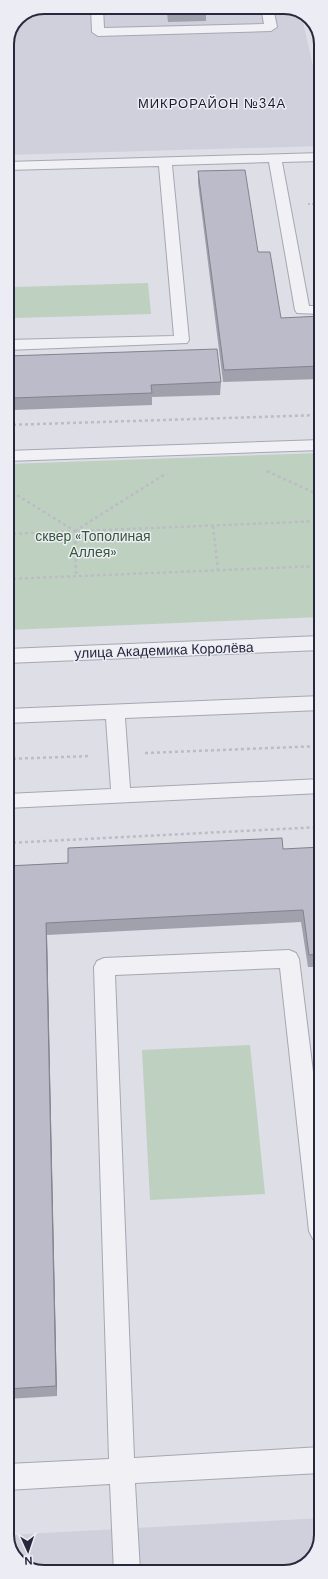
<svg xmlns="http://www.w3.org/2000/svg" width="328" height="1579" viewBox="0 0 328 1579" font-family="'DM Sans',sans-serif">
<rect width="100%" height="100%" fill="#dddee6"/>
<path fill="#cfd0db" d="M44,7H289L301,13L321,102V146L7,155V44L18,18Z
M321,1518V1535L312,1559L289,1572H39L18,1561L7,1540V1535Z"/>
<path fill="#bed0c0" d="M148,283L151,314L15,318V287Z
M321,453V617L7,630V464Z
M250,1045L265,1194L150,1200L142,1050Z"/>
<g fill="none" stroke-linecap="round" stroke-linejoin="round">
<g stroke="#a6a7b3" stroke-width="2">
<path id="service" d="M91,7H103L104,28L264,24L261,7H273L277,27L271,31L98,36L92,32Z
M321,153V161L282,162L309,306H321V314L297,313L295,310L269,162L172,165L189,340L187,343L7,350V340L174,336L159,166L7,170V162Z
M321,440V450L7,461V451Z
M321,696V710L125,718L130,788L321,779V793L7,808V794L111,789L106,719L7,723V709Z
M289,950L296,953L299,959L321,1136V1242L313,1239L309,1231L280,968L115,975L134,1458L321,1447V1473L135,1483L140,1572H114L110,1484L7,1490V1464L109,1459L94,967L97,961L104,958Z"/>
</g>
<g stroke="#a6a7b3" stroke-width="2">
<path id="tertiary" d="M321,636V650L7,663V649Z"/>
</g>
<path stroke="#bcbcc5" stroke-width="2" stroke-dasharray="2 2" stroke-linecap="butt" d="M308,204H321
M318,251L321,212"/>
<path stroke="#bcbcc5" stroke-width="2.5" stroke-dasharray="3 3" stroke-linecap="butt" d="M7,425L321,415
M267,471L321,496
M7,489L75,531L76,576
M213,526L218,571
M75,531L165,474
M7,534L321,521
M7,579L321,566
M145,753L321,746
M7,759L91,756
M7,843L321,827"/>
<use href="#service" fill="#f0f0f5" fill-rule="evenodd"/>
<use href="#tertiary" fill="#f0f0f5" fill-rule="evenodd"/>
</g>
<path fill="#a1a1ad" d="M125,7H246V11L206,12V21L168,22L167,13L126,14Z
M198,171L281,318L321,316V379L223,382L198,183Z
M7,356L221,382L220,395L152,397V405L14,410L13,402H7Z
M321,847V967H308L301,922L47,935L57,1396L7,1399V866L68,863Z"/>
<path fill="#83838d" d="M46,923L47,935L57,1396L56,1386Z"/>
<path fill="#bbbbc9" stroke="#83838d" d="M167,7H206V9L168,10Z
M245,170L258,252H270L281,318L321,316V366L224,370L198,171Z
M217,349L221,382L151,385L152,393L13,398V389H7V356Z
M282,838L283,849L321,847V954L309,955L303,910L46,923L56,1386L7,1389V866L68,863V848Z"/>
<g text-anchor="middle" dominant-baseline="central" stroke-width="3" stroke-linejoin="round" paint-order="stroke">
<g font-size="13" letter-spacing="1" fill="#191a2d" stroke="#ecedf4">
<text x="212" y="103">МИКРОРАЙОН №34А</text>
</g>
<g font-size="14" fill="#35583a" stroke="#ecedf4">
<text x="93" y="536">сквер «Тополиная<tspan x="93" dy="16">Аллея»</tspan></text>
</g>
<g font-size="14" fill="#27283c" stroke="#ecedf4">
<text transform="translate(164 650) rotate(-2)">улица Академика Королёва</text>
</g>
</g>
<path d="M0 0H328V1579H0ZM44 14H284A30 30 0 0 1 314 44V1535A30 30 0 0 1 284 1565H44A30 30 0 0 1 14 1535V44A30 30 0 0 1 44 14Z" fill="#ecedf4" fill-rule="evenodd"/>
<path fill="none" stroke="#27283c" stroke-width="2" d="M44 14H284A30 30 0 0 1 314 44V1535A30 30 0 0 1 284 1565H44A30 30 0 0 1 14 1535V44A30 30 0 0 1 44 14Z"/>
<g transform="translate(28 1551) rotate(177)" stroke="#ecedf4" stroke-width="3" paint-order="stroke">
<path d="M0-3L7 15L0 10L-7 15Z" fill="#27283c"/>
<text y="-6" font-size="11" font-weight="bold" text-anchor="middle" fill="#27283c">N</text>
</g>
</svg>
